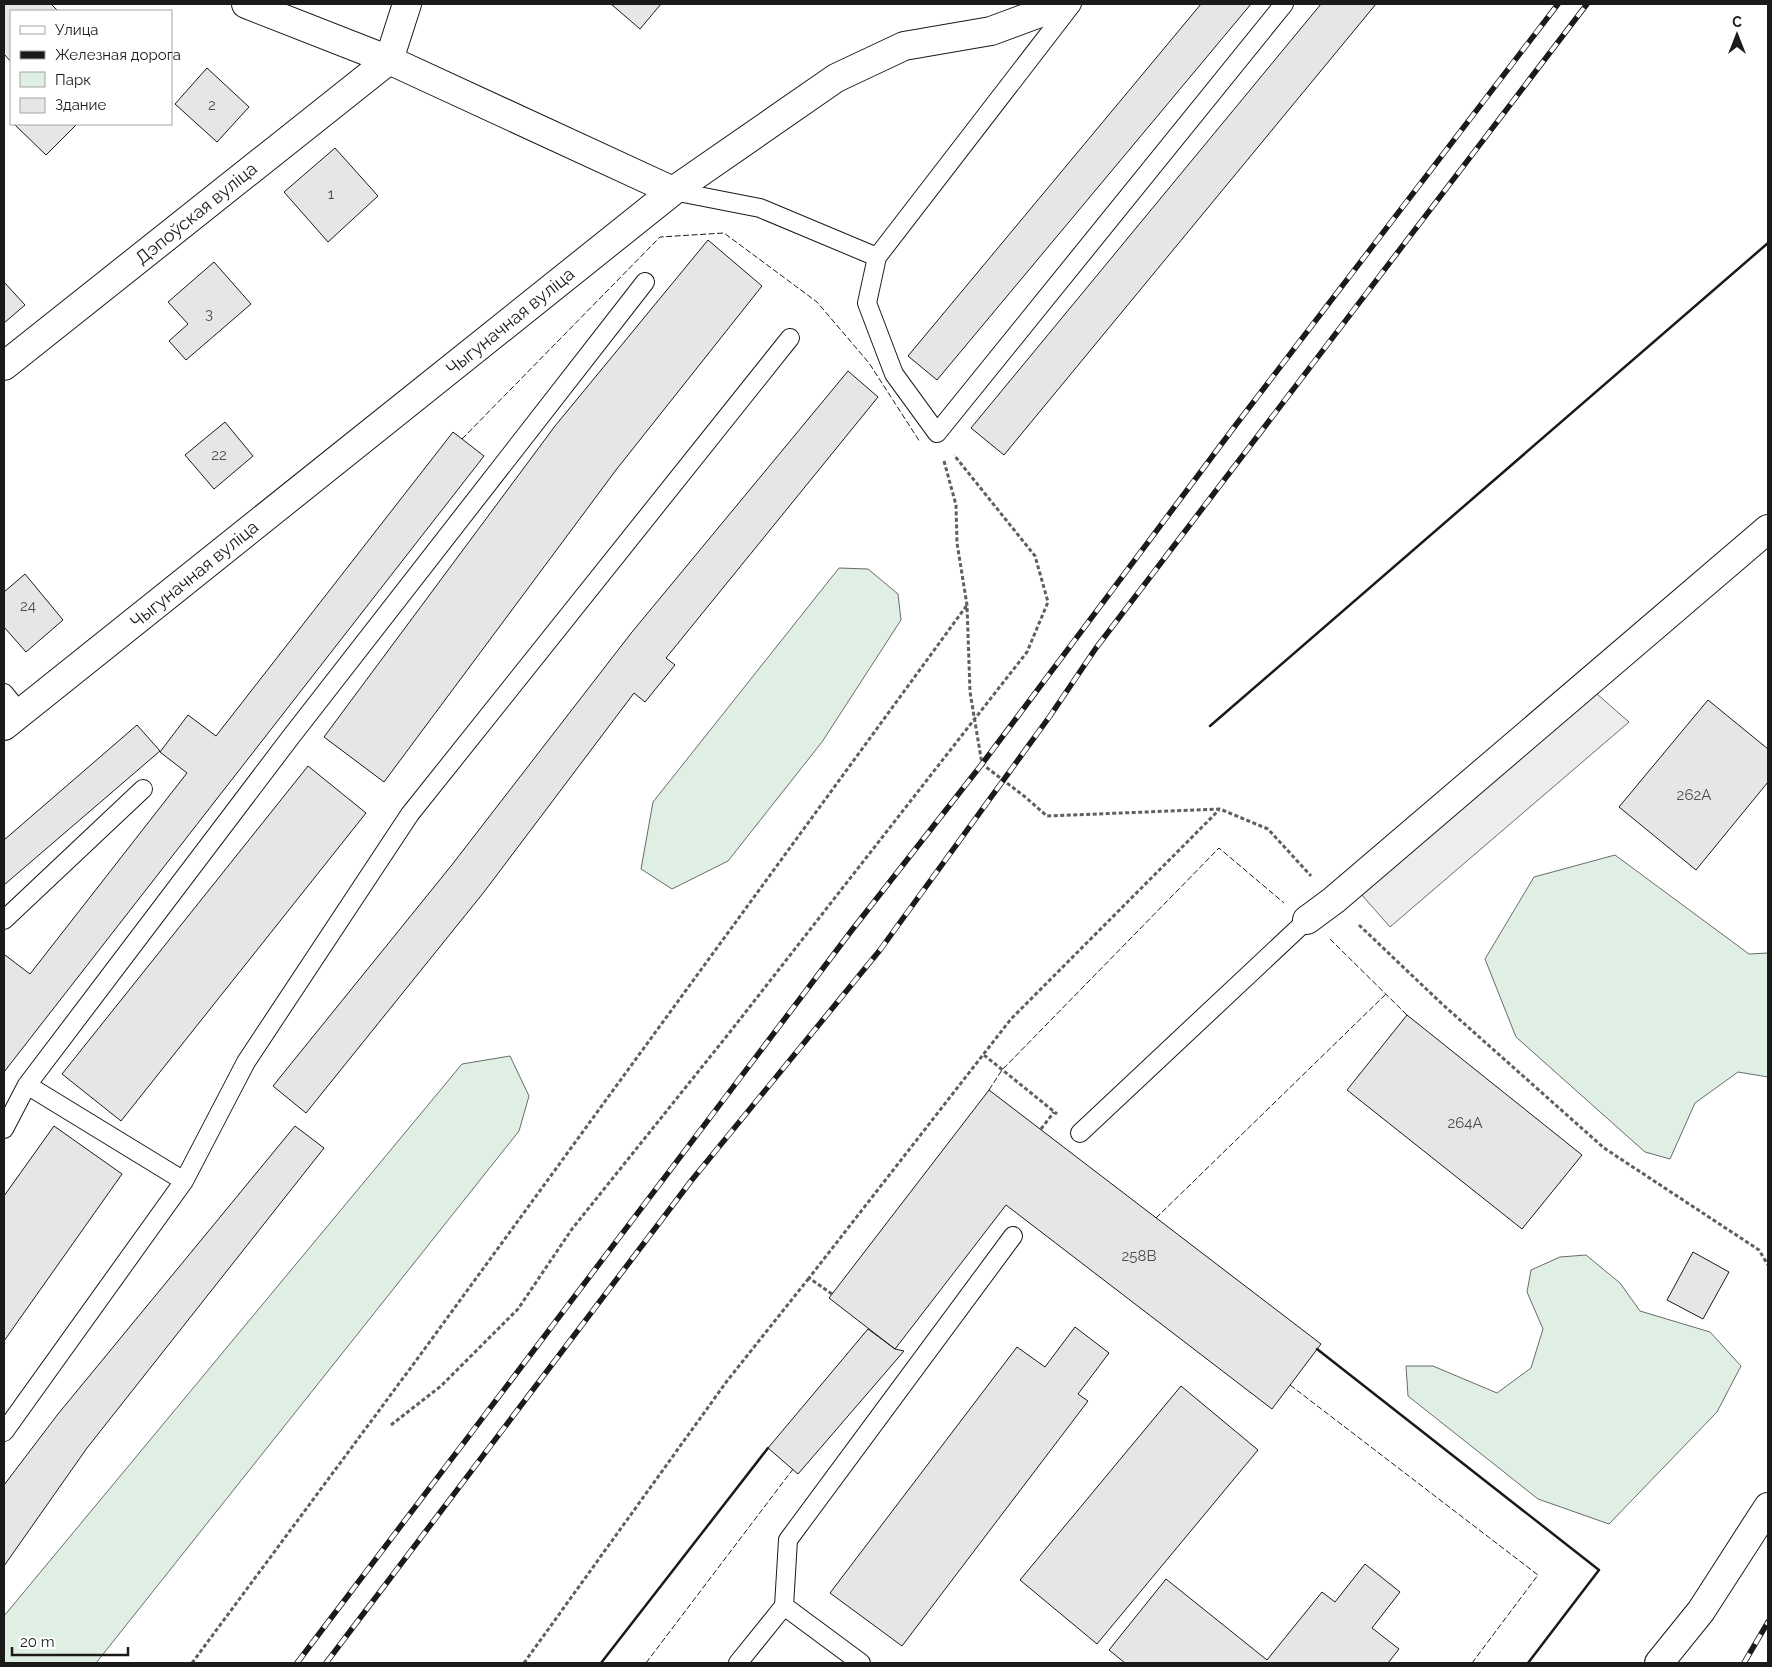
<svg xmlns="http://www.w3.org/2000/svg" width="1772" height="1667" viewBox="0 0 1772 1667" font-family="Raleway,sans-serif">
<rect width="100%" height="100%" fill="#fff"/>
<path fill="#e0efe3" stroke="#6a6a6a" d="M839,568L868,569L898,594L901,620L822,742L728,861L672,889L641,869L653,802Z
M1615,855L1749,954L1768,953V1077L1738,1072L1695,1103L1670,1159L1645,1152L1516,1037L1485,959L1534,877Z
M510,1056L529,1096L519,1131L96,1663H4V1616L462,1064Z
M1586,1255L1620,1283L1640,1311L1710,1332L1741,1366L1717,1412L1609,1524L1538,1499L1408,1396L1406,1366H1433L1497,1393L1531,1368L1543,1329L1527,1292L1531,1270L1560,1257Z"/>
<path fill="#ededed" stroke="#6a6a6a" d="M1597,694L1629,722L1390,927L1361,894Z"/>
<path fill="#e6e6e6" stroke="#1a1a1a" d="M4,4H51L58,11H11V62L4,54Z
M611,4H661L640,29Z
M1201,4H1251L937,380L908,356Z
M1321,4H1376L1004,455L971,428Z
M207,68L249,107L217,142L175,104Z
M14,124H77L46,155Z
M335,148L378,196L328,242L284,192Z
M708,240L762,286L616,470L384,782L324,737L555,426Z
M214,262L251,304L186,360L169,341L188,324L168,302Z
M4,282L25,305L4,323Z
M848,371L878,397L666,658L675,665L645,702L634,693L484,892L306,1113L273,1086L451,866L632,632Z
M225,422L253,456L214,489L185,455Z
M453,432L484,456L4,1072V957L5,955L30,974L187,773L160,752L188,715L216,736Z
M25,574L63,620L26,652L4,627V592Z
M1708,700L1768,749V782L1696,870L1619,807Z
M137,725L160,751L4,885V840Z
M308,766L366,813L121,1121L62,1074Z
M1407,1015L1582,1155L1522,1229L1347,1090Z
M989,1090L1321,1344L1272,1409L1006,1205L895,1349L829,1298Z
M54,1126L122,1174L4,1341V1196Z
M295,1126L324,1148L87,1448L4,1566V1485L58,1414Z
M1693,1252L1729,1272L1703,1319L1667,1300Z
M1075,1327L1109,1353L1078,1394L1088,1401L902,1646L830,1593L1017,1347L1045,1367Z
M868,1329L895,1349L904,1351L798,1474L768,1448Z
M1181,1386L1258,1450L1097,1644L1020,1580Z
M1365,1564L1400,1592L1372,1628L1399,1649L1388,1663H1125L1109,1650L1166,1579L1267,1660L1322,1592L1335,1602Z"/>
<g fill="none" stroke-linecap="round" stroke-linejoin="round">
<g stroke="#1a1a1a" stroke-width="20">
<path id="service" d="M673,191L760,208L877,257L867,303L894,374L937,433L1284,4
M877,257L1072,4
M4,693L20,713
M4,920L143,789
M27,1085L184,1181
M4,1129L27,1085L290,738L645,282
M1080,1133L1307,920
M4,1432L184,1181L246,1062L410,814L790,338
M784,1606L788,1540L1013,1236
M738,1663L784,1606L861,1663"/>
</g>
<g stroke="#1a1a1a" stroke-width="30">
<path id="minor" d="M246,4L389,60L673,191
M4,366L389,60L407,4
M4,726L673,191L836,78L904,46L991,31L1064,4
M1307,920L1334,900L1768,529
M1659,1663L1701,1611L1768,1507"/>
</g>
<path stroke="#5f5f5f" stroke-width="3" stroke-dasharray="4 2.5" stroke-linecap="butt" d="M944,461L956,505L957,543L967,605L970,692L982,764L1024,796L1047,816L1220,809L1268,829L1311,876
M1359,925L1441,1003L1604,1148L1759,1250L1768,1265
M984,1055L1057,1114
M1041,1129L1054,1112
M832,1294L809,1278L1011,1019L1219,810
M391,1425L441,1386L518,1309L572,1229L730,1032L1027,652L1048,602L1035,556L954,455
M192,1663L415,1362L967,605
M524,1663L727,1381L809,1278"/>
<use href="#service" stroke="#fff" stroke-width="18"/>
<use href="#minor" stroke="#fff" stroke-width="28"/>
<g stroke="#1a1a1a" stroke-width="5.5">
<path id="rail" d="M297,1663L852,930L982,764L1235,426L1558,4
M326,1663L691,1181L880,950L1050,716L1096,648L1587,4
M1744,1663L1768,1622"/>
</g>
<use href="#rail" stroke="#fff" stroke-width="4" stroke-dasharray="11" stroke-linecap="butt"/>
<path stroke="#1a1a1a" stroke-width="1" stroke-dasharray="6 2.5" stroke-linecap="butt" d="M462,439L660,237L724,233L817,302L869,363L920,442
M1330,939L1407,1015
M989,1090L1002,1070L1219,848L1284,903
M1156,1218L1386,994
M1290,1385L1538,1575L1472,1663
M646,1663L793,1469"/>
<path stroke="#1a1a1a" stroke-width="2.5" d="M1210,726L1768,243
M1317,1349L1599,1570L1528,1663
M601,1663L768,1448"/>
</g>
<g text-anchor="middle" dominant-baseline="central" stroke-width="4" stroke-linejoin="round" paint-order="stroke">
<g font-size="15" fill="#4d4d4d">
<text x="212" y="105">2</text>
<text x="331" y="194">1</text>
<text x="209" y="314">3</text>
<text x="219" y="455">22</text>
<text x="28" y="606">24</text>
<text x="1694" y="795">262А</text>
<text x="1465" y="1123">264А</text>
<text x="1139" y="1256">258В</text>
</g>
<g font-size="18" fill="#1a1a1a" stroke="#fff">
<text transform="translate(196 213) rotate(-39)">Дэпоўская вуліца</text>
<text transform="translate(510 321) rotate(-39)">Чыгуначная вуліца</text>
<text transform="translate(194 574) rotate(-39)">Чыгуначная вуліца</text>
</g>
</g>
<rect width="1772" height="1667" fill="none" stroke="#1a1a1a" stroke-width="10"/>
<rect x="10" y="10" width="162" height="115" fill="#ffffff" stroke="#a3a3a3"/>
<rect x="20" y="26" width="25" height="8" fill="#ffffff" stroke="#a3a3a3"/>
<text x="55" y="35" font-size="15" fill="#1a1a1a">Улица</text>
<rect x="20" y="51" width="25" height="8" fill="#1a1a1a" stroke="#a3a3a3"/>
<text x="55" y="60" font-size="15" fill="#1a1a1a">Железная дорога</text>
<rect x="20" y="72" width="25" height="15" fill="#e0efe3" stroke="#a3a3a3"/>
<text x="55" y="85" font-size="15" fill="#1a1a1a">Парк</text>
<rect x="20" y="98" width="25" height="15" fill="#e6e6e6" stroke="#a3a3a3"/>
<text x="55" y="110" font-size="15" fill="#1a1a1a">Здание</text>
<g transform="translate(1737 35)" stroke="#ffffff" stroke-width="4" paint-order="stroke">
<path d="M0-4L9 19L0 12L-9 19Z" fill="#1a1a1a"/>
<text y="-8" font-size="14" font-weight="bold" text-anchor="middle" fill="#1a1a1a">С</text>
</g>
<path d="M12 1647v8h116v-8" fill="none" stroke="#1a1a1a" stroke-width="2.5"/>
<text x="20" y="1647" font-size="15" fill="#1a1a1a" stroke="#ffffff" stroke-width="4" paint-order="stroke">20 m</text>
</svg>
